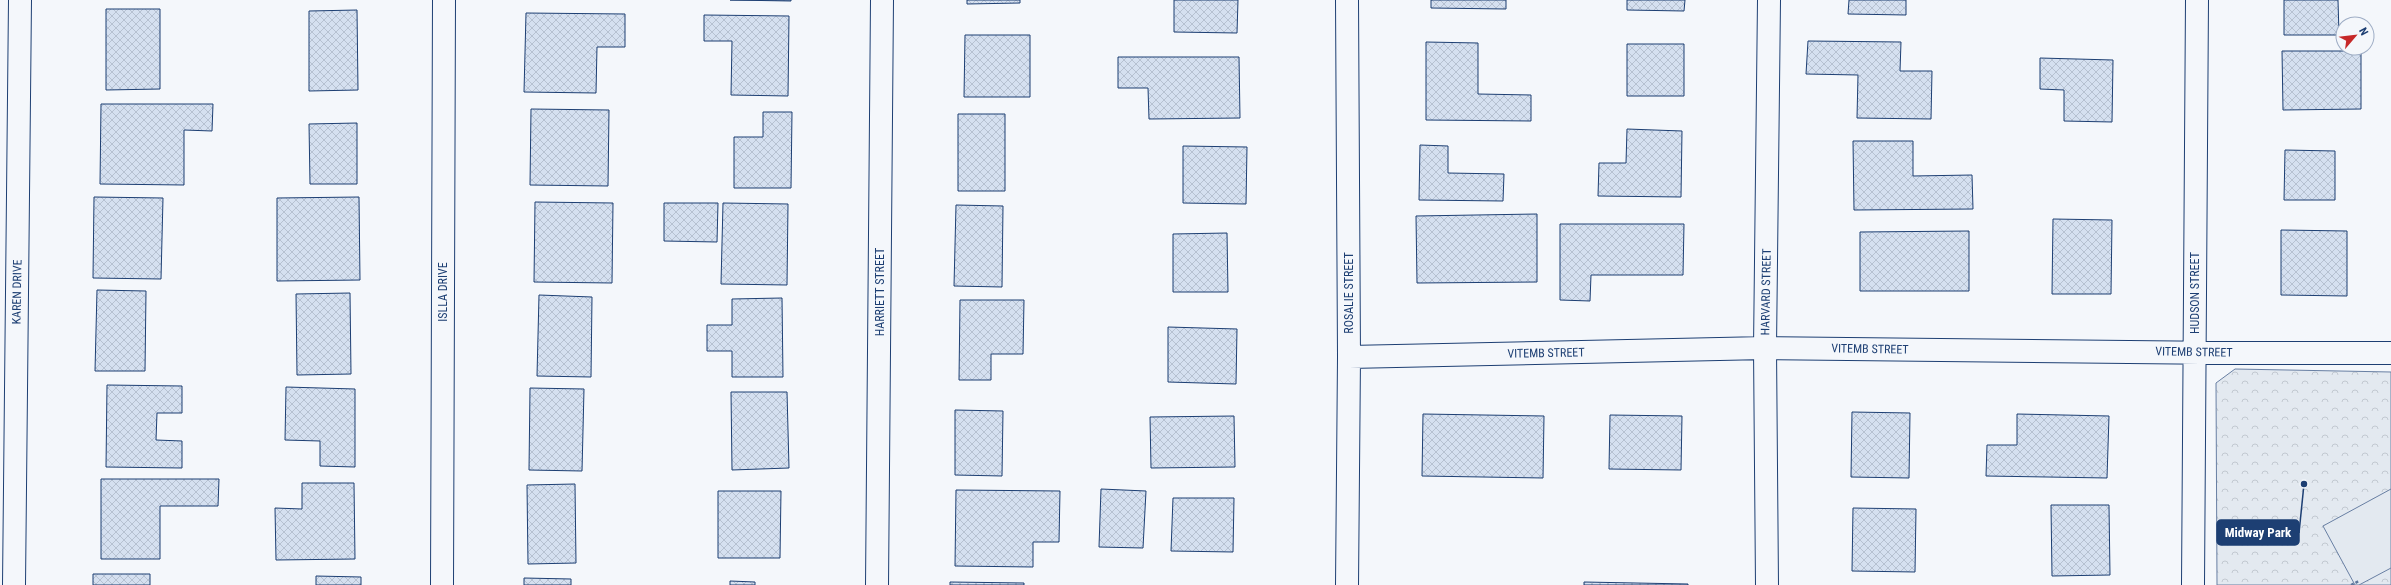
<svg xmlns="http://www.w3.org/2000/svg" width="2391" height="585" viewBox="0 0 2391 585" font-family="'Roboto Condensed',sans-serif">
<defs>
<pattern id="park-crowns" width="20" height="18" patternUnits="userSpaceOnUse"><rect width="20" height="18" fill="#e3e9f0"/><path d="M2 6a3 3 0 1 1 6 0M12 15a3 3 0 1 1 6 0" fill="none" stroke="#c2c9d1"/></pattern>
<pattern id="building-cross-hatch" width="8" height="8" patternUnits="userSpaceOnUse"><rect width="8" height="8" fill="#d5e0f0"/><path d="M0 0l8 8M0 8l8-8" fill="none" stroke="#b6c1d1"/></pattern>
</defs>
<rect width="100%" height="100%" fill="#f4f7fb"/>
<path fill="url(#park-crowns)" stroke="#687fa3" d="M2235,369L2391,372V585H2217L2216,383Z"/>
<path fill="#e3e9f0" stroke="#687fa3" d="M2391,489V568L2359,585H2355L2323,526Z"/>
<path fill="url(#building-cross-hatch)" stroke="#1d3f73" d="M730,0H791V1Z
M967,0H1020V3L967,4Z
M1174,0H1238L1237,33L1174,32Z
M1431,0H1506V9L1431,8Z
M1627,0H1685L1684,11L1627,10Z
M1849,0H1906V15L1848,14Z
M2284,0H2338L2339,35H2284Z
M106,9H160V89L106,90Z
M357,10L358,90L309,91V11Z
M526,13L625,14V47H597L596,93L524,92Z
M704,15L789,16L788,96L731,95L732,41H704Z
M965,35H1030V97H964Z
M1808,41L1901,42L1900,71H1932L1931,119L1857,118L1858,75L1806,74Z
M1426,42L1478,43V94L1531,95V121L1426,120Z
M1627,44H1684V96H1627Z
M2282,51H2361V109L2283,110Z
M1118,57H1239L1240,118L1149,119L1148,88H1118Z
M2040,58L2113,60L2112,122L2064,121V90L2040,89Z
M101,104H213L212,131L184,130V185L100,184Z
M531,109L609,110L608,186L530,185Z
M763,112H792L791,188H734V137H763Z
M958,114H1005V191H958Z
M357,123V184H310L309,124Z
M1627,129L1682,131L1681,197L1598,196L1599,163H1626Z
M1853,141H1913V176L1972,175L1973,209L1854,210Z
M1420,145L1448,146V173L1504,174L1503,201L1419,200Z
M1183,146L1247,147L1246,204L1183,203Z
M2285,150L2335,151V200H2284Z
M94,197L163,198L161,279L93,278Z
M359,197L360,280L277,281V198Z
M535,202L613,203L612,283L534,282Z
M664,203H718L717,242L664,241Z
M723,203L788,204L787,285L721,284Z
M956,205L1003,206L1002,287L954,286Z
M1537,214V282L1417,283L1416,216Z
M2053,219L2112,220L2111,294H2052Z
M1560,224H1684L1683,275H1591L1590,301L1560,300Z
M2281,230L2347,231V296L2281,295Z
M1969,231V291H1860V232Z
M1227,233L1228,292H1173V234Z
M97,290L146,291L145,371H95Z
M350,293L351,374L297,375L296,294Z
M539,295L592,297L591,377L537,376Z
M782,298L783,377H732V351H707V325H732V299Z
M960,300H1024L1023,354H991V380H959Z
M1168,327L1237,329L1236,384L1168,382Z
M107,385L182,386V413H157L156,440L182,441V468L106,467Z
M286,387L355,389V467L320,466V441L285,440Z
M530,388L584,389L582,471L529,470Z
M731,392H787L789,468L732,470Z
M955,410L1003,411L1002,476L955,475Z
M1852,412L1910,413L1909,478L1851,477Z
M1423,414L1544,416L1543,478L1422,476Z
M2017,414L2109,416L2107,478L1986,476L1987,445H2017Z
M1610,415L1682,416L1681,470L1609,469Z
M1234,416L1235,467L1151,468L1150,417Z
M101,479H219L218,506H160V559H101Z
M302,483H354L355,559L276,560L275,508L302,509Z
M575,484L576,563L528,564L527,485Z
M1101,489L1146,491L1143,548L1099,547Z
M956,490L1060,491L1059,542H1033V567L955,566Z
M718,491H781L780,558H718Z
M1173,498H1234L1233,552L1171,551Z
M2051,505H2109L2110,575L2052,576Z
M1853,508L1916,509L1915,572L1852,571Z
M93,574H150V585H93Z
M316,576L361,577V585H316Z
M524,578L571,579V585H524Z
M730,581L755,582V585H730Z
M950,582L1024,583V585H950Z
M1584,582L1688,584V585H1584Z"/>
<g fill="none" stroke-linecap="round" stroke-linejoin="round">
<g stroke="#1d3f73" stroke-width="24">
<path id="street" d="M1347,0L1349,357L1347,585
M1349,357L1765,348L2225,353H2391
M14,585L20,0
M442,585L444,0
M877,585L882,0
M1767,585L1765,348L1769,0
M2193,585L2197,0"/>
</g>
<path stroke="#5e769c" stroke-width="2.5" stroke-dasharray="3 2" stroke-linecap="butt" d="M2351,585L2359,581"/>
<use href="#street" stroke="#f4f7fb" stroke-width="22"/>
</g>
<g text-anchor="middle" dominant-baseline="central" stroke-width="3" stroke-linejoin="round" paint-order="stroke">
<g font-size="12" fill="#1d3f73" stroke="#f4f7fb">
<text transform="translate(17 292) rotate(-89)">KAREN DRIVE</text>
<text transform="translate(443 292) rotate(-90)">ISLLA DRIVE</text>
<text transform="translate(880 292) rotate(-90)">HARRIETT STREET</text>
<text transform="translate(1766 292) rotate(-89)">HARVARD STREET</text>
<text transform="translate(1349 293) rotate(-90)">ROSALIE STREET</text>
<text transform="translate(2195 293) rotate(-90)">HUDSON STREET</text>
<text transform="translate(1870 349) rotate(1)">VITEMB STREET</text>
<text transform="translate(2194 352) rotate(1)">VITEMB STREET</text>
<text transform="translate(1546 353) rotate(-1)">VITEMB STREET</text>
</g>
</g>
<path fill="none" stroke="#1d3f73" stroke-width="1.5" d="M2304 484L2299 533"/>
<circle fill="#1d3f73" stroke="#f4f7fb" stroke-width="1.5" cx="2304" cy="484" r="4"/>
<rect fill="#1d3f73" stroke="#1d3f73" stroke-width="1.5" x="2217" y="520" width="82" height="25" rx="4"/>
<g font-size="13" text-anchor="middle" font-weight="bold" fill="#fff">
<text x="2258" y="537">Midway Park</text>
</g>
<g transform="translate(2355 36) rotate(62)"><circle r="19" fill="#f4f7fb" stroke="#9eadc5"/>
<path d="M0-3L7 15L0 10L-7 15Z" fill="#c62828"/>
<text y="-6" font-size="11" font-weight="bold" text-anchor="middle" fill="#1d3f73">N</text>
</g>
</svg>
